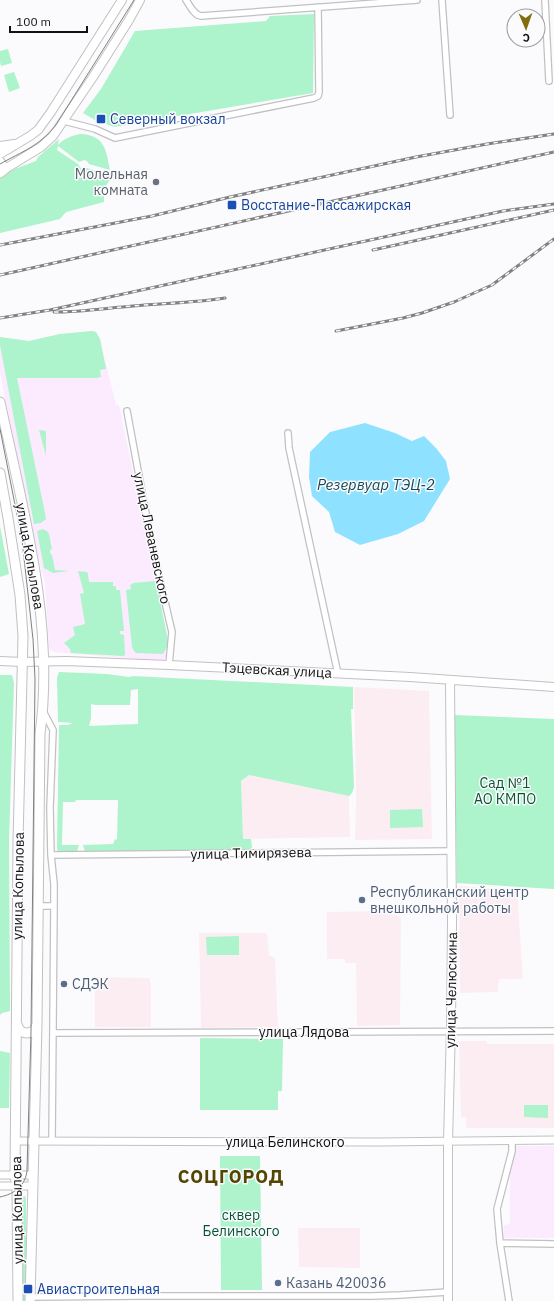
<svg xmlns="http://www.w3.org/2000/svg" width="554" height="1301" viewBox="0 0 554 1301" font-family="'IBM Plex Sans',sans-serif">
<rect width="100%" height="100%" fill="#fbfbfd"/>
<path fill="#fcebfe" d="M92,331L96,332L100,339L116,405H119L168,640V646L166,657L163,661L54,652L50,650L49,647L45,582L40,565L0,373V337L29,341L60,334Z
M510,1146H554V1238H503L504,1225L510,1224Z"/>
<path fill="#fcedf3" d="M354,687L429,691L432,839L355,840L356,797Z
M249,775L349,796L350,837L243,839L241,780Z
M459,886L517,890L523,979H499L498,992L460,993Z
M381,911L401,917L400,1025L357,1026L356,963H345V959H327V912Z
M199,933H267L269,956L275,957L278,1027L201,1028Z
M95,977L149,978L151,983V1027H95Z
M459,1041H487V1044H554V1128H466V1117H461Z
M298,1228H360V1268L299,1267Z"/>
<path fill="#adf3cb" fill-rule="evenodd" d="M314,14L313,93L114,127L95,120L83,113L101,89L135,31L266,21L270,16Z
M8,49L12,63L1,66L0,62V51Z
M14,72L20,88L9,92L4,75Z
M80,134C105,135 106,150 110,170L89,164L87,161L84,160L79,162L58,146L57,150L78,164L80,167L82,169L87,168L109,175L111,178L104,189V202L66,212L60,219L0,233V179L12,170L36,161L38,157L59,139L58,145C65,138 71,136 80,134Z
M92,331L96,332L100,339L106,369L100,370L101,377L96,378H17L45,513L46,519L41,523L34,524L0,345V337L29,341L60,334Z
M39,430L46,431V456Z
M0,526L9,574L0,577Z
M43,529L48,532L49,534L52,549L50,550V553L52,555L55,570L69,571L53,573L44,568L37,531Z
M78,571L87,572L88,574L89,582H113V586H116V590H120L124,631H120V634L124,635L125,655L123,656L71,653L70,649L64,643L75,635L73,627L85,624L80,594L84,593Z
M156,581L168,640L167,647L163,654L136,653L134,651L132,647L126,590L131,589L130,585L133,584L132,583Z
M59,672L107,674L129,677L133,676L353,687V709H351L354,787L352,793L349,796L249,775L241,781L243,839H251L252,847L250,850H246L85,852L83,845L113,844L115,839L117,840L118,800H76L75,802H63L62,845H79L77,851L76,852H60L58,851L57,849L59,725H68L73,723L58,722L57,678ZM138,689V724L89,726L91,718V704L95,705H130L131,690Z
M0,675H12L14,683L9,841L10,1011L2,1013L0,1015Z
M454,715L554,719V889L457,883Z
M422,809L423,827L390,828V810Z
M239,936V955H207L206,937Z
M200,1038L283,1039L282,1091H278V1110H200Z
M0,1051L10,1053L9,1108H0Z
M524,1105H548V1118L524,1117Z
M220,1156H260L262,1290H221Z
M25,1196L26,1199V1301H22V1197Z"/>
<path fill="#8fe2ff" d="M365,423L395,433L412,441L424,436L436,448L446,461L450,479L424,521L398,534L360,545L335,532L329,512L312,496L309,477L310,452L330,432Z"/>
<g fill="none" stroke-linecap="round" stroke-linejoin="round">
<g stroke="#c1c1c3" stroke-width="8">
<path id="minor" d="M186,0C190,6 194,15 201,16L417,0
M442,0L450,115
M545,0L549,81
M64,121L95,129L115,138L314,98L318,96L319,92L318,7
M127,411L152,546L172,632L169,665
M288,433L289,448L338,674
M43,711L53,730L50,808L51,855L54,884V906L52,1141
M51,855L451,851
M38,906H54
M53,1033L554,1031
M500,1243L554,1244
M30,1297L139,1296H372L400,1295L448,1292
M509,1301L500,1243L497,1209L512,1151V1141"/>
</g>
<g stroke="#c1c1c3" stroke-width="9">
<path id="tertiary" d="M17,1141L379,1142L554,1140
M0,1175H32
M0,1186H32"/>
</g>
<g stroke="#c1c1c3" stroke-width="10">
<path id="secondary" d="M0,146L14,144
M0,154L30,136L38,130L51,112L122,0
M5,169L41,147L53,136L93,77L129,20L140,0
M0,661L22,662L66,661L169,665L410,677L554,687
M448,1301V1142L451,1026L452,921L450,680"/>
</g>
<g stroke="#c1c1c3" stroke-width="11">
<path id="primary" d="M0,162L5,169L0,173
M0,402C23,510 55,622 40,734L37,1024L30,1301
M0,473L8,518L20,595L23,636L18,842L15,1175L17,1187L18,1301
M17,1024C20,1036 34,1036 37,1024"/>
</g>
<use href="#minor" stroke="#fff" stroke-width="5.5"/>
<use href="#tertiary" stroke="#fff" stroke-width="7"/>
<use href="#secondary" stroke="#fff" stroke-width="8"/>
<use href="#primary" stroke="#fff" stroke-width="9"/>
<path stroke="#818181" stroke-width="1" d="M0,164C23,151 38,147 56,125L134,0
M0,429L22,540L33,639L35,679L31,1032L27,1170C26,1185 15,1194 0,1197"/>
<g stroke="#818181" stroke-width="3">
<path id="rail" d="M0,245L152,216L230,197L416,157L487,144L554,134
M373,250L554,210
M0,275L554,152
M54,312C81,312 107,308 133,306C164,303 194,303 225,298
M0,318L50,310L503,211L554,204
M336,331L403,318L422,313L454,302L492,285L554,239"/>
</g>
<use href="#rail" stroke="#fbfbfd" stroke-width="1.5" stroke-dasharray="4.5" stroke-linecap="butt"/>
</g>
<g fill="#1a4fb4" stroke="#fbfbfd" stroke-width="1.5">
<rect x="96" y="114" width="10" height="10" rx="2"/>
<rect x="227" y="200" width="10" height="10" rx="2"/>
<rect x="23" y="1284" width="10" height="10" rx="2"/>
</g>
<circle fill="#6b7280" stroke="#fbfbfd" stroke-width="1.5" cx="156" cy="182" r="4"/>
<g fill="#5c6f8a" stroke="#fbfbfd" stroke-width="1.5">
<circle cx="362" cy="900" r="4"/>
<circle cx="64" cy="984" r="4"/>
<circle cx="278" cy="1283" r="4"/>
</g>
<g text-anchor="middle" dominant-baseline="central" stroke-width="3" stroke-linejoin="round" paint-order="stroke">
<g font-size="14" fill="#164399" stroke="#fbfbfd" text-anchor="start">
<text x="110" y="119">Северный вокзал</text>
<text x="241" y="205">Восстание-Пассажирская</text>
<text x="37" y="1289">Авиастроительная</text>
</g>
<g font-size="14" fill="#5b616d" stroke="#fbfbfd" text-anchor="end">
<text x="148" y="174">Молельная<tspan x="148" dy="16">комната</tspan></text>
</g>
<g font-size="14" fill="#121212" stroke="#fbfbfd">
<text transform="translate(152 538) rotate(78)">улица Леваневского</text>
<text transform="translate(30 556) rotate(80)">улица Копылова</text>
<text transform="translate(277 670) rotate(3)">Тэцевская улица</text>
<text transform="translate(251 853) rotate(-1)">улица Тимирязева</text>
<text transform="translate(18 886) rotate(-89)">улица Копылова</text>
<text transform="translate(451 990) rotate(-89)">улица Челюскина</text>
<text x="304" y="1032">улица Лядова</text>
<text x="285" y="1142">улица Белинского</text>
<text transform="translate(17 1210) rotate(-91)">улица Копылова</text>
</g>
<g font-size="14" fill="#0a5435" stroke="#fbfbfd">
<text x="505" y="783">Сад №1<tspan x="505" dy="16">АО КМПО</tspan></text>
<text x="241" y="1215">сквер<tspan x="241" dy="16">Белинского</tspan></text>
</g>
<g font-size="14" fill="#4e5e75" stroke="#fbfbfd" text-anchor="start">
<text x="370" y="892">Республиканский центр<tspan x="370" dy="16">внешкольной работы</tspan></text>
<text x="72" y="984">СДЭК</text>
<text x="286" y="1283">Казань 420036</text>
</g>
<g font-size="15" font-style="italic" fill="#154755" stroke="#fbfbfd">
<text x="376" y="484">Резервуар ТЭЦ-2</text>
</g>
<g font-size="18" font-weight="bold" letter-spacing="1" fill="#534602" stroke="#fbfbfd">
<text x="231" y="1176">СОЦГОРОД</text>
</g>
</g>
<g transform="translate(526 28) rotate(178)"><circle r="19" fill="#fbfbfd" stroke="#9e9e9f"/>
<path d="M0-3L7 15L0 10L-7 15Z" fill="#816e0c"/>
<text y="-6" font-size="11" font-weight="bold" text-anchor="middle" fill="#121212">С</text>
</g>
<path d="M10 26v6h77v-6" fill="none" stroke="#121212" stroke-width="2"/>
<text x="16" y="26" font-size="12" fill="#121212" stroke="#fbfbfd" stroke-width="3" paint-order="stroke">100 m</text>
</svg>
